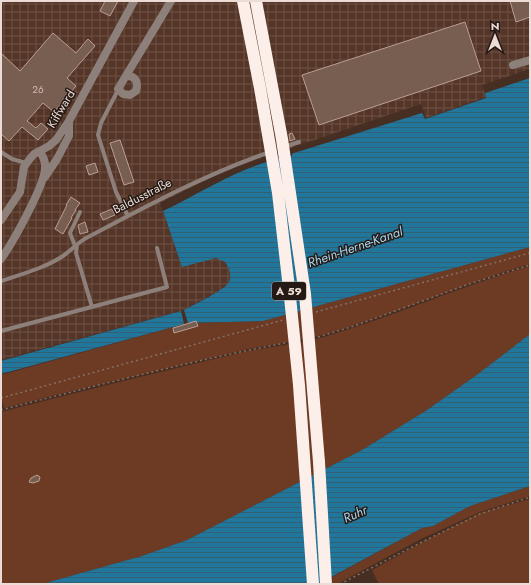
<svg xmlns="http://www.w3.org/2000/svg" width="531" height="585" viewBox="0 0 531 585" font-family="Jost,sans-serif">
<defs>
<pattern id="industrial-grid" width="8" height="8" patternUnits="userSpaceOnUse"><rect width="8" height="8" fill="#543527"/><path d="M0 4h8M4 0v8" fill="none" stroke="#6d5245"/></pattern>
<pattern id="water-rules" width="6" height="5" patternUnits="userSpaceOnUse"><rect width="6" height="5" fill="#21769c"/><path d="M0 2.5h6" fill="none" stroke="#325f73"/></pattern>
</defs>
<rect width="100%" height="100%" fill="#462e23"/>
<path fill="url(#industrial-grid)" d="M1,1H530V69L482,85L486,97L426,118L421,104L226,170L160,203L182,267L216,258L223,260L227,264L230,273V278L228,284L224,288L184,310L1,360Z"/>
<path fill="#6d3b24" d="M530,247V264C461,284 395,314 326,334C298,342 269,344 240,351C161,369 83,388 4,408L1,396V375L188,323L263,321Z
M530,266V334L478,374L427,410L362,450L187,540L142,556L42,584H1V412C82,391 163,371 244,352C272,346 300,344 327,336C396,316 461,286 530,266Z
M530,486V496L480,512L421,539L337,584H332V577L422,528L433,526L470,506Z
M530,499V584H379L372,570L423,542L480,513Z"/>
<path fill="url(#water-rules)" d="M530,78V247L263,321L188,323L184,310C193,305 225,290 229,282C232,276 229,267 225,262L216,258L182,267L163,211C205,191 245,163 292,156V154L294,153L422,113L425,119L486,98L485,93Z
M181,311L184,324L1,374V361Z
M530,334V486L470,506L433,526L422,528L318,584H42L142,556L187,540L362,450L427,410L478,374Z"/>
<path fill="#785d51" stroke="#bc9e91" d="M105,1H118L110,16L100,11Z
M510,1H530V17L516,22Z
M465,22L481,71L319,125L302,75Z
M53,33L76,53L88,39L95,46L67,78L76,86L54,112L43,103L27,121L36,128L41,123L48,129L38,140L22,127L9,141L1,134V53L20,71Z
M292,133L295,139L290,141L289,134Z
M120,140L134,182L124,185L110,143Z
M95,163L98,172L89,175L86,166Z
M71,197L80,203L75,210H76L71,218H72L63,234L55,229L67,205H66Z
M112,209L115,215L103,220L100,214Z
M85,222L88,232L80,234L78,225Z
M196,321L198,326L174,333L173,328Z
M37,475L40,477L39,481L33,483L29,482L31,478Z"/>
<g fill="none" stroke-linecap="round" stroke-linejoin="round">
<path stroke="#857066" stroke-width="1.5" stroke-dasharray="2 3" stroke-linecap="butt" d="M316,312L530,253
M318,337L354,326L469,284L530,265
M1,398L283,320
M1,410C95,386 190,361 285,343
M340,584L422,542L480,514L530,497"/>
<path stroke="#8d807b" stroke-width="4" d="M118,90L101,123L98,135L116,192L128,216
M284,147L299,142
M1,152L12,159L26,163
M77,245L76,253L92,307
M75,246L70,233L80,212
M1,281C22,274 45,268 63,256C72,250 78,242 88,237C147,206 206,174 270,152
M1,331L167,287L157,248"/>
<path stroke="#8d807b" stroke-width="8" d="M513,65L530,60
M126,76C135,75 139,82 136,91L130,95L123,94L118,89L171,1
M45,177L57,159L69,136V121
M1,220L20,192L24,167L29,160L34,154L49,146L56,140L69,121L134,1
M1,259C12,244 45,185 45,168C46,162 43,157 40,151"/>
<path stroke="#fcefe9" stroke-width="12" d="M319,462L326,584"/>
<path stroke="#fcefe9" stroke-width="12" d="M243,1L260,88L278,193L290,297L299,385L313,584
M256,1L282,139L305,294L319,462"/>
</g>
<g text-anchor="middle" dominant-baseline="central" stroke-width="3" stroke-linejoin="round" paint-order="stroke">
<g font-size="10" fill="#cfbcb4">
<text x="38" y="89">26</text>
</g>
<rect fill="#241914" stroke="#b0a29b" stroke-width="1" x="272" y="282" width="34" height="18" rx="3"/>
<g font-size="11" font-weight="bold" fill="#ecdcd5">
<text x="289" y="291">A 59</text>
</g>
<g font-size="12" fill="#ecdcd5" stroke="#241914">
<text transform="translate(61 109) rotate(-59)">Kiffward</text>
<text transform="translate(142 196) rotate(-27)">Baldusstraße</text>
</g>
<g font-size="13" font-style="italic" fill="#a7d6f0" stroke="#241914">
<text transform="translate(355 247) rotate(-19)">Rhein-Herne-Kanal</text>
<text transform="translate(355 514) rotate(-23)">Ruhr</text>
</g>
</g>
<rect width="531" height="585" fill="none" stroke="#ecdcd5" stroke-width="4"/>
<g transform="translate(495 36)" stroke="#241914" stroke-width="3" paint-order="stroke">
<path d="M0-3L7 15L0 10L-7 15Z" fill="#ecdcd5"/>
<text y="-6" font-size="11" font-weight="bold" text-anchor="middle" fill="#ecdcd5">N</text>
</g>
</svg>
